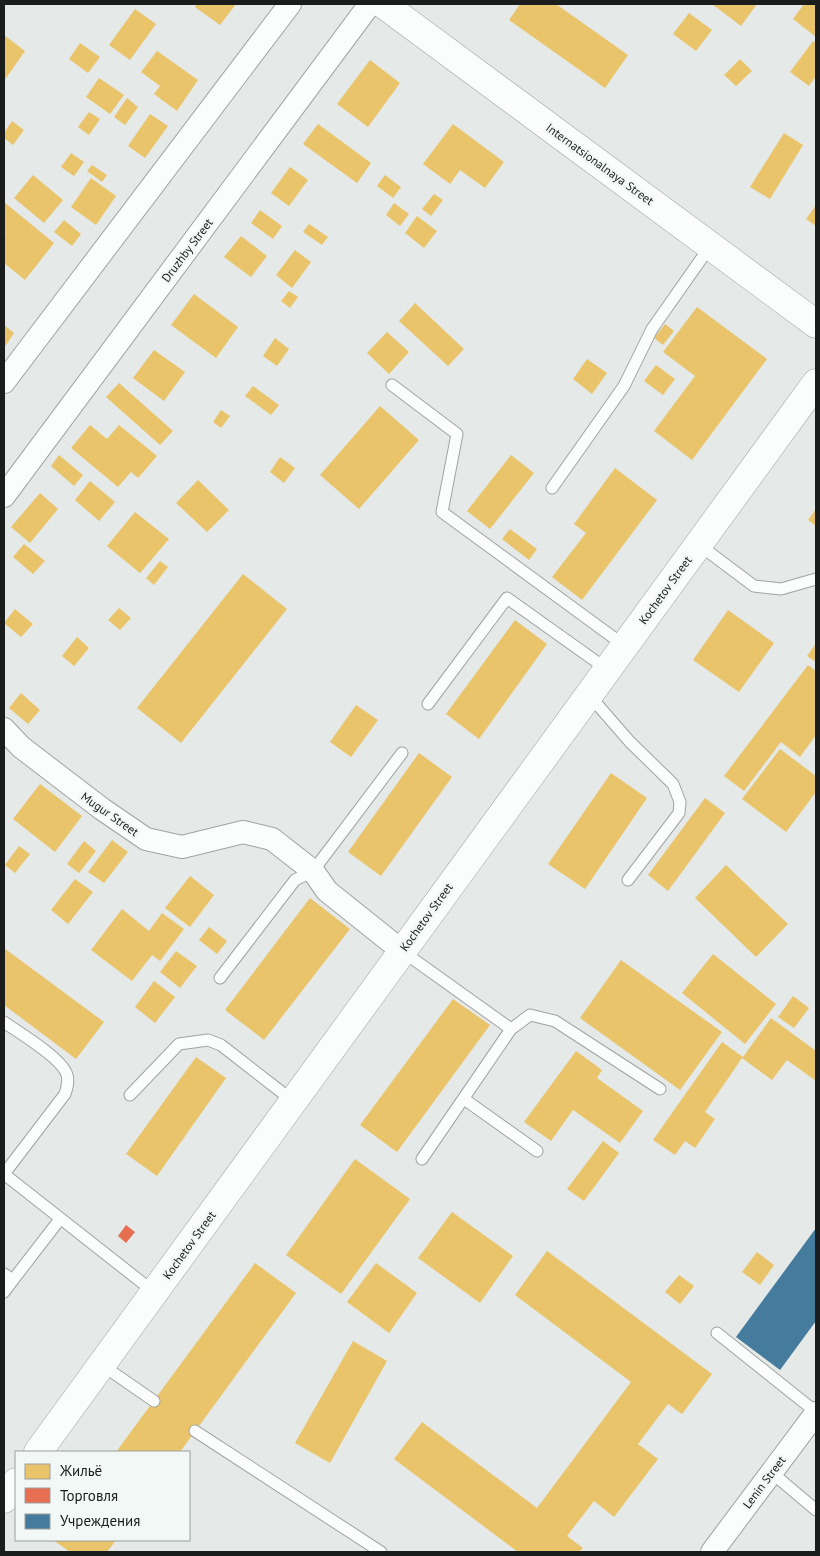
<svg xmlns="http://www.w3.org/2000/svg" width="820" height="1556" viewBox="0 0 820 1556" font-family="'PT Sans',sans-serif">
<rect width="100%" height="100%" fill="#e5eae8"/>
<path fill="#e9c46a" d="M197,4H236L220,25L195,7Z
M520,4H556L628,55L605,88L509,20Z
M712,4H757L741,26Z
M804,4H816V37L793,19Z
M135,9L156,24L130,60L109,45Z
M689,13L712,30L696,51L673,34Z
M4,35L25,51L4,81Z
M813,41L816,43V76L809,86L790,72Z
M80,43L100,57L88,73L69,59Z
M157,51L198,80L177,111L154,94L160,86L141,72Z
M740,59L752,71L736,86L724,75Z
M370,60L400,83L368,127L337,104Z
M99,78L124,95L110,114L86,97Z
M127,98L138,107L125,125L114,117Z
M89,112L100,119L89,135L78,127Z
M150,114L168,126L145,158L128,146Z
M12,121L24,130L13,145L4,138V133Z
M318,124L371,163L357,183L303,144Z
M453,124L504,162L485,188L460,170L450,184L423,164Z
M784,133L803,145L770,199L750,187Z
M71,153L84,162L74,176L61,167Z
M92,165L107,175L102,182L87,171Z
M290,167L308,180L289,206L271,193Z
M33,175L63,200L44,223L14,198Z
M385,175L401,187L393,198L377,186Z
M91,178L116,196L96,225L71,207Z
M434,194L443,200L431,216L422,209Z
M4,202L54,243L25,280L4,263V237L6,234L4,232Z
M394,203L409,214L400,226L386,215Z
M816,205V226L806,219Z
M260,210L282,226L273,239L251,223Z
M417,216L437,231L424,248L405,233Z
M64,220L81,234L72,246L54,232Z
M309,224L328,237L322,245L303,232Z
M241,236L267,256L251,277L224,257Z
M295,250L311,262L292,288L276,275Z
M289,291L298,297L290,308L281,301Z
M194,294L238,327L216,358L171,325Z
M415,303L464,349L448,366L399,321Z
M697,307L767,359L692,460L654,431L695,376L663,352Z
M665,324L674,331L663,345L654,338Z
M4,325L14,333L4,348Z
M387,332L409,352L389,374L367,353Z
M275,338L289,349L277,366L263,356Z
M154,350L185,372L164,401L133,378Z
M587,359L607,373L592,394L573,379Z
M656,365L675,379L663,395L644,381Z
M119,383L173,431L160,445L106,397Z
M253,386L279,405L271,415L245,396Z
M380,406L419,440L359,509L320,475Z
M221,410L230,416L221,428L213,422Z
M90,425L107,439L119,425L157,456L138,478L131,472L118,487L71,448Z
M59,455L83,475L74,486L51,466Z
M511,455L534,473L490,529L467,511Z
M280,457L295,468L284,483L270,472Z
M615,468L657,500L582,600L552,577L586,533L574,524Z
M198,480L229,510L207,532L176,503Z
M90,481L115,502L99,521L75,500Z
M40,493L58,509L30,543L11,527Z
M816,509V526L808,520Z
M135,512L169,539L140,573L107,546Z
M510,529L537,549L529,560L502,539Z
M24,544L45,561L33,574L13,557Z
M160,561L168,567L154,585L146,578Z
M243,574L287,609L181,743L137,708Z
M119,608L131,618L120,630L108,620Z
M15,609L33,624L21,637L4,623Z
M728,610L774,643L739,692L693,660Z
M515,620L547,644L479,739L446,714Z
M77,637L89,648L74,666L62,656Z
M816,643V662L807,656Z
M808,665L816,671V735L800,757L781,742L744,791L724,776Z
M21,693L40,710L28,724L9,708Z
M356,705L378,720L351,757L330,742Z
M780,749L816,776V792L786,832L742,799Z
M419,753L452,777L381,876L348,852Z
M611,773L647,798L585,889L548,864Z
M40,784L82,816L55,852L13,819Z
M705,798L725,813L668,891L648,875Z
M112,840L128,852L104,883L88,872Z
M84,841L96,851L79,873L67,864Z
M19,846L30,854L15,873L5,865Z
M726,865L788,924L756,957L695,898Z
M190,876L214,895L190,927L165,908Z
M75,879L93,892L68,924L51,910Z
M310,898L350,929L264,1040L225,1010Z
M122,909L149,931L162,913L184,929L160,961L152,955L132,981L91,950Z
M209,927L227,941L217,954L199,940Z
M4,948L104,1022L76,1059L4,1005Z
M176,951L197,966L180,988L160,972Z
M713,954L776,1004L745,1044L682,993Z
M621,960L722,1032L680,1090L580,1018Z
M154,981L175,997L155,1023L135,1007Z
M793,996L809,1008L794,1028L778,1017Z
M453,999L490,1025L397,1152L360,1125Z
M771,1018L816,1051V1081L787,1060L772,1080L742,1058L705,1112L715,1119L695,1148L685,1141L675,1155L653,1140L722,1042L743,1057Z
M576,1051L602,1070L597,1078L643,1111L620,1143L573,1110L551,1141L524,1122Z
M196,1057L226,1078L157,1176L126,1154Z
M603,1141L619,1153L584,1201L567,1189Z
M355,1159L410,1199L341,1294L286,1255Z
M452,1212L513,1256L480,1303L418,1258Z
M547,1251L712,1374L682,1414L668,1404L638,1444L658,1459L614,1517L594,1501L567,1536L583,1548L579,1552H518L394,1459L422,1422L537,1508L631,1382L515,1295Z
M757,1252L774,1265L760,1285L742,1272Z
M255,1263L296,1293L180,1452H116Z
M376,1263L417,1293L389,1333L347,1302Z
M679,1275L694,1286L680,1304L665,1292Z
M353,1341L387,1361L330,1463L295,1443Z
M53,1540H116L107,1552H70Z"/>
<path fill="#e76f51" d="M126,1225L135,1232L126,1243L118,1236Z"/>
<path fill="#457b9d" d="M816,1228V1321L780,1370L736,1337Z"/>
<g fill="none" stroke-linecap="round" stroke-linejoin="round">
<g stroke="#a0a3a2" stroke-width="13">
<path id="service" d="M392,385L457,434L442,512L625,646
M552,488L624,386L652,329L711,245
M698,544L754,586L781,589L816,579
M589,695L630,742L673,784L680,802L679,813L628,880
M428,704L507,598L608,670
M402,951L511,1029
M220,978L295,880L313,871L402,753
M4,1022C19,1033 62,1058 67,1075C69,1082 67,1088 65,1094L4,1174
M130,1095L179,1044L208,1040L221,1045L293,1101
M464,1099L537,1151
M422,1159L511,1029L530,1015L555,1021L660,1089
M4,1174L154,1292
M4,1274L13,1280L60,1219
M4,1292L13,1280
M717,1333L816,1412
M102,1365L154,1401
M195,1431L381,1552
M771,1472L816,1510"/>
</g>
<g stroke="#a0a3a2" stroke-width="24">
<path id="minor" d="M4,382L290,4
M4,496L370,4
M4,729L21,747L102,809L146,839L182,847L243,832L272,839L313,871L327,891L402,951
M712,1552L816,1413"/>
</g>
<g stroke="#a0a3a2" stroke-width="29">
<path id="tertiary" d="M383,4L816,324"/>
</g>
<g stroke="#a0a3a2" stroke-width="29">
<path id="secondary" d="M38,1452L816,383
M4,1499L16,1482"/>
</g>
<use href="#service" stroke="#fbfcfc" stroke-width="11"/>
<use href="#minor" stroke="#fbfcfc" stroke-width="22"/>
<use href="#tertiary" stroke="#fbfcfc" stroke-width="28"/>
<use href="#secondary" stroke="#fbfcfc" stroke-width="28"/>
</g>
<g text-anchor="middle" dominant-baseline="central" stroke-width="5" stroke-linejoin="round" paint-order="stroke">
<g font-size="12" fill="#1a1d1c" stroke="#f2f8f6">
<text transform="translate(600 164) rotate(36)">Internatsionalnaya Street</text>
<text transform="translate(187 250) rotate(-53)">Druzhby Street</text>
<text transform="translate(665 590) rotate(-54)">Kochetov Street</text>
<text transform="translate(110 814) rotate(35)">Mugur Street</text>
<text transform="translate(426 917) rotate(-54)">Kochetov Street</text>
<text transform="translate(189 1245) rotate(-54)">Kochetov Street</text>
<text transform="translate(764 1482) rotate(-53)">Lenin Street</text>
</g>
</g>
<rect width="820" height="1556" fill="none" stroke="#1a1d1c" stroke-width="10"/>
<rect x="15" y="1451" width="175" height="90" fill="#f2f8f6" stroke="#9ca09f"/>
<rect x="25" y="1464" width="25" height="15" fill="#e9c46a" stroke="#9ca09f"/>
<text x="60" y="1476" font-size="15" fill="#1a1d1c">Жильё</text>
<rect x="25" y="1488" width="25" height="15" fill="#e76f51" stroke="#9ca09f"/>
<text x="60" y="1501" font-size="15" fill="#1a1d1c">Торговля</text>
<rect x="25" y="1514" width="25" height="15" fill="#457b9d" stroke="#9ca09f"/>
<text x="60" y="1526" font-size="15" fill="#1a1d1c">Учреждения</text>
</svg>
